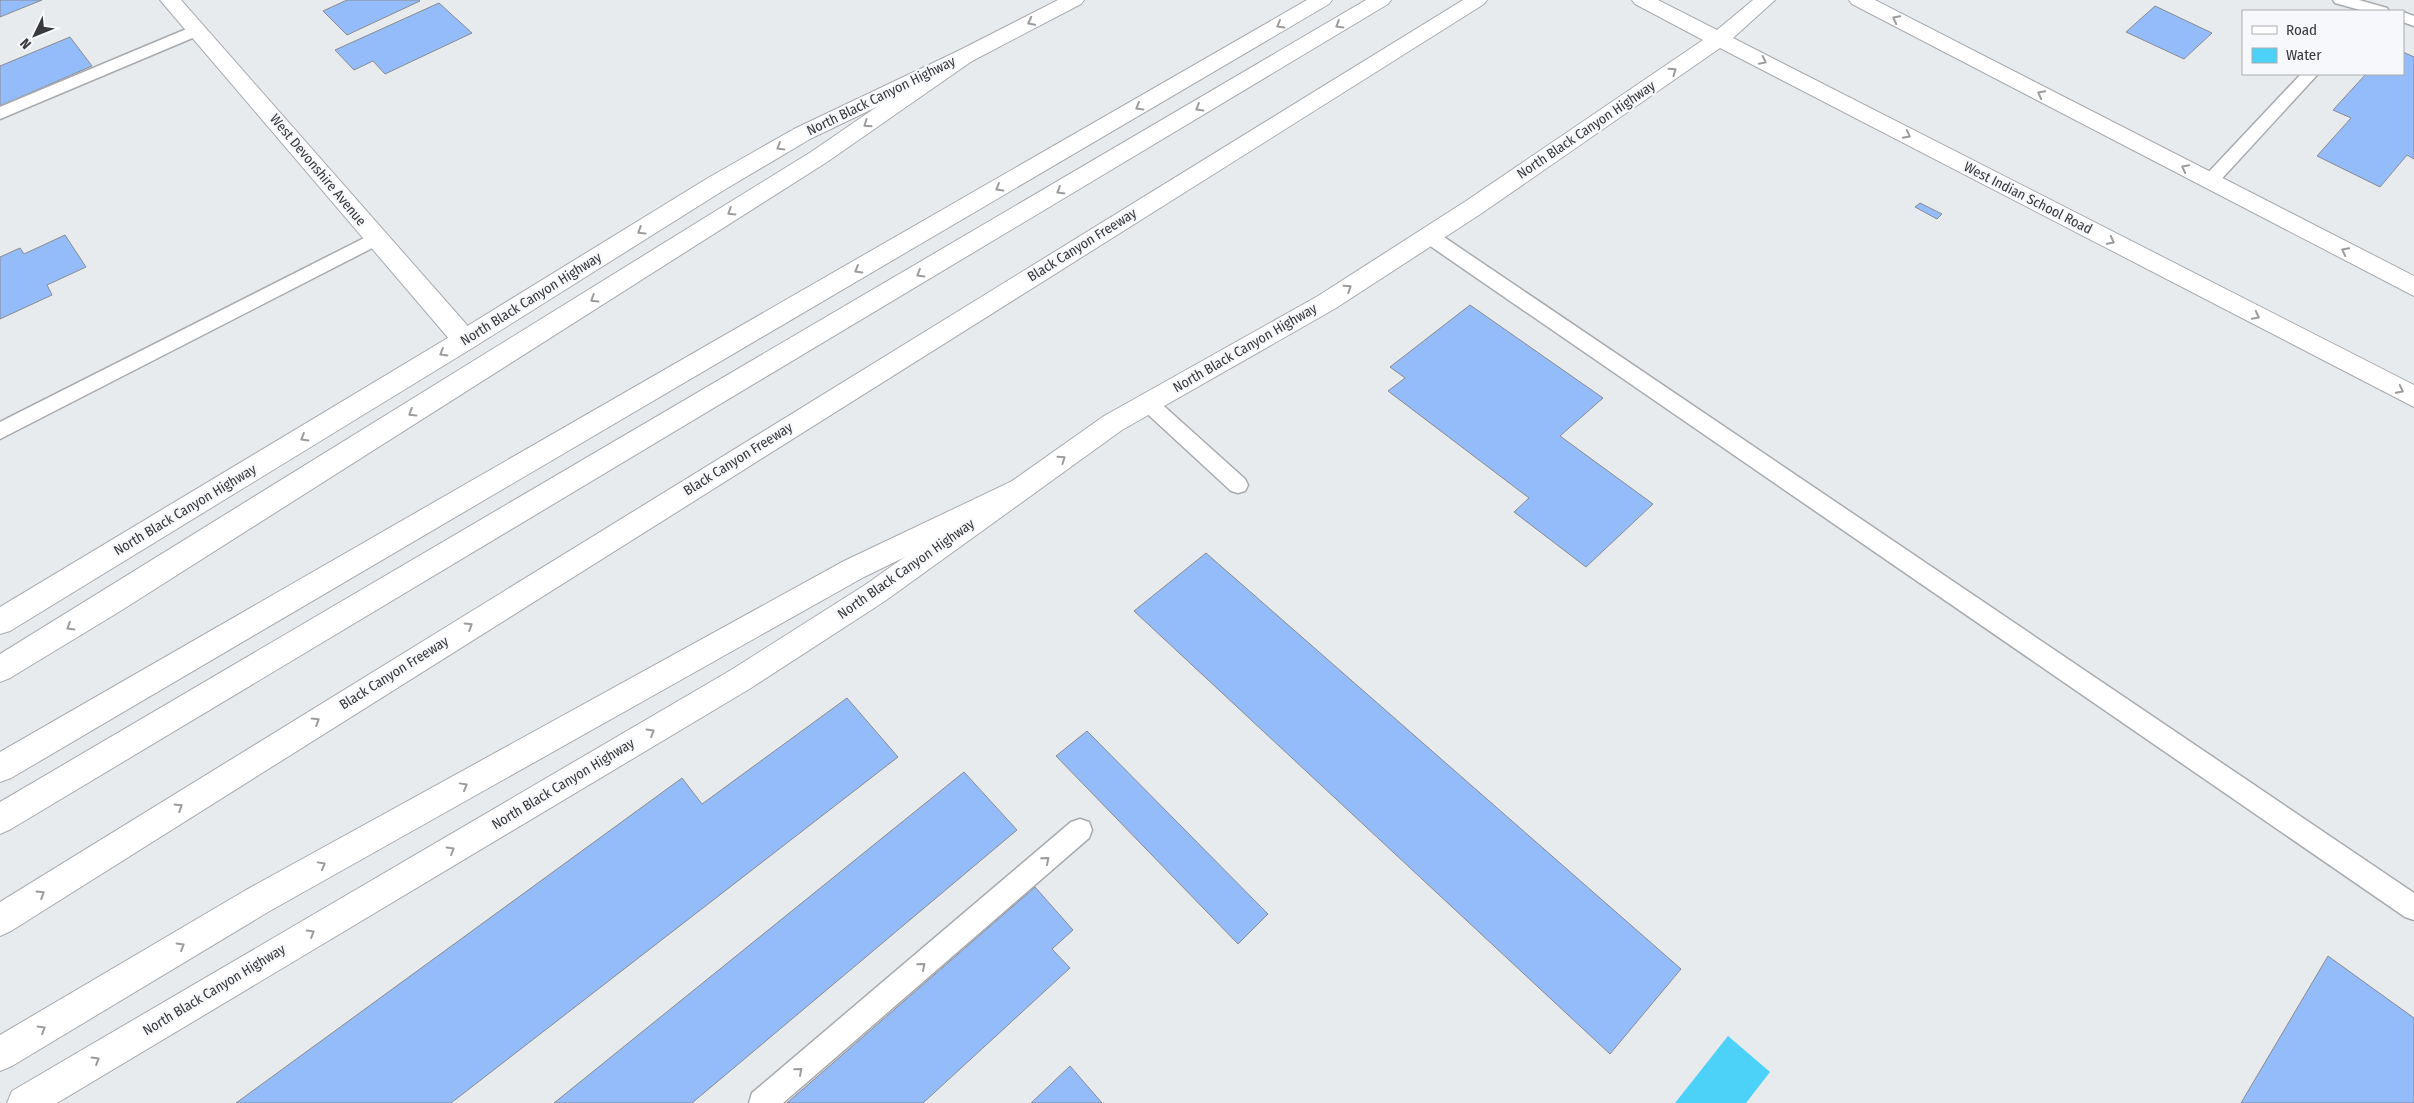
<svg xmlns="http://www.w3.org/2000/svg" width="2414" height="1103" viewBox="0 0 2414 1103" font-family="'Fira Sans Condensed',sans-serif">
<rect width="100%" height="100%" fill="#e8ebee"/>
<path fill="#4cd2f8" d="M1728,1036L1770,1072L1746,1103H1675Z"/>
<path fill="#94bbfa" stroke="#898b8e" d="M0,0H42L0,17Z
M347,0H419L420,1L347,35L323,11Z
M439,3L472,33L385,74L373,61L354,70L335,50Z
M2155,6L2212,33L2184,59L2126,32Z
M70,37L92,66L0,106V66Z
M2403,52L2414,57V159L2407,155L2380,187L2317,156L2351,118L2333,110L2366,74H2403Z
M1920,203L1942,214L1937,219L1915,207Z
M65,235L86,267L47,285L52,295L0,319V257L20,248L24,254Z
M1470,305L1603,398L1560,436L1653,504L1586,567L1514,512L1529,498L1388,391L1405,378L1390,367Z
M1206,553L1681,969L1610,1054L1134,611Z
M847,698L898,757L451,1103H236L682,778L702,804Z
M1087,731L1268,914L1238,944L1056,756Z
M964,772L1017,830L692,1103H554Z
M1035,887L1073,930L1052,949L1070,968L923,1103H787Z
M2328,956L2414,1018V1103H2241Z
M1070,1066L1102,1103H1031Z"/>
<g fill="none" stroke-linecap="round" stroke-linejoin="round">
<g stroke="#a8aaae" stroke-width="3">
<path id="lane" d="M2333,0H2359L2387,8L2389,11H2364L2335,3Z
M2403,12L2414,16V26L2403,22Z
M196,25L202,26L204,30L202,34L0,119V107Z
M2301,74H2318L2216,185L2210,187L2204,185L2201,181L2204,177Z
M1429,230L1435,231L2414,893V920L2405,917L1423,241L1420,236L1423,231Z
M376,232L382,233L385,238L382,243L0,439V422Z
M1148,395L1155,398L1245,479L1248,485L1245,491L1238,493L1231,491L1141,408L1138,403L1141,398Z
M1080,819L1089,822L1092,830L1089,838L783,1103H749L752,1093L1071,822Z"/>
</g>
<g stroke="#a8aaae" stroke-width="2">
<path id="street" d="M160,0H181L474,333L477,340L474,347L465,349L456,347Z"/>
</g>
<g stroke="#a8aaae" stroke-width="2">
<path id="secondary" d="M1058,0H1084L1081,4L972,61L810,139L724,190L474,347L10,631L0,634V607L456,333L708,178L794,129L958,51Z
M1632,0H1658L1717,30L1753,0H1775L1733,38L2414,385V407L1720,48L1482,213L1336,308L1122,430L885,601L751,688L57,1103H7L12,1091L731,670L865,585L1104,416L1318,296L1466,201L1703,40L1635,4Z
M1849,0H1875L2414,276V296L1852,4Z"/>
</g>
<g stroke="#a8aaae" stroke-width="2">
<path id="highway" d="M1307,0H1332L1329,4L11,778L0,782V752Z
M1366,0H1391L1388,4L11,829L0,834V802Z
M1463,0H1487L1484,4L11,931L0,936V902Z
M965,49L972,51L975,56L972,61L827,162L122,610L10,678L0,682V654L811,152L958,51Z
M1023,476L1032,479L1036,487L1032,495L864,577L268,912L12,1066L0,1071V1035L246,890L844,561Z"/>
</g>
<use href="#lane" fill="#fff" fill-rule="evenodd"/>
<use href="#street" fill="#fff" fill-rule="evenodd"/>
<use href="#secondary" fill="#fff" fill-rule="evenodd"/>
<use href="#highway" fill="#fff" fill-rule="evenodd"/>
</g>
<defs><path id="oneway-chevron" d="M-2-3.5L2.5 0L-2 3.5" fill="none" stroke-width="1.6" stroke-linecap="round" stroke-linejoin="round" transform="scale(1.25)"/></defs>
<g stroke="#9c9c9d">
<use href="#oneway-chevron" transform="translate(1896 19) rotate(-153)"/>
<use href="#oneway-chevron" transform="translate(1031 22) rotate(153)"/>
<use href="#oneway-chevron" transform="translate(1280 25) rotate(150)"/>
<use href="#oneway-chevron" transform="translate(1339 25) rotate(149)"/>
<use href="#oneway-chevron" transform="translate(1763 61) rotate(26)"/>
<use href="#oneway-chevron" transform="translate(1673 71) rotate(-35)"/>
<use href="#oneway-chevron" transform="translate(2041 94) rotate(-153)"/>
<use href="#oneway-chevron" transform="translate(1139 107) rotate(150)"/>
<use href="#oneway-chevron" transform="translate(1199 108) rotate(149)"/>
<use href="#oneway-chevron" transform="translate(867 124) rotate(145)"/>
<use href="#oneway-chevron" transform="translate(1907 135) rotate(27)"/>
<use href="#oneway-chevron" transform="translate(780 147) rotate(150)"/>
<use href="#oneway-chevron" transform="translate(2185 168) rotate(-153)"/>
<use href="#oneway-chevron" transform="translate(999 188) rotate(150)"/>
<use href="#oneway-chevron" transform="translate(1060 191) rotate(149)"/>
<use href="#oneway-chevron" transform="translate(731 212) rotate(148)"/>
<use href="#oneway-chevron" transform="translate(641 231) rotate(148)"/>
<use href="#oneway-chevron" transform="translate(2111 241) rotate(27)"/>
<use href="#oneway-chevron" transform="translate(2345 251) rotate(-153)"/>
<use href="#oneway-chevron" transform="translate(858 270) rotate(150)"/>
<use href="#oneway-chevron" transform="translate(920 274) rotate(149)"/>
<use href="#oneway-chevron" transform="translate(1348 288) rotate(-33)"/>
<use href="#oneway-chevron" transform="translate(594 299) rotate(148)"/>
<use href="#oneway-chevron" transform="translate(2256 316) rotate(27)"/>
<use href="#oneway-chevron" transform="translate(443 353) rotate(149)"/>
<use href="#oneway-chevron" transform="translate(2400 390) rotate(27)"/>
<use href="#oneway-chevron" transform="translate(412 413) rotate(148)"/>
<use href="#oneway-chevron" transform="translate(304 438) rotate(149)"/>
<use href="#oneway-chevron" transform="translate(1062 459) rotate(-35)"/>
<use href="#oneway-chevron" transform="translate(469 626) rotate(-32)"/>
<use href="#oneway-chevron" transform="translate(70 627) rotate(149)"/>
<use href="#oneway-chevron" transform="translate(316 721) rotate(-32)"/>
<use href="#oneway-chevron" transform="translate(651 732) rotate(-31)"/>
<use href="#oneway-chevron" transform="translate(464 786) rotate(-29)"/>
<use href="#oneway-chevron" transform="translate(179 807) rotate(-32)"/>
<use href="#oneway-chevron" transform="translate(451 850) rotate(-31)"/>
<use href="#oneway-chevron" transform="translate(1046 860) rotate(-41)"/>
<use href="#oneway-chevron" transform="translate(322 865) rotate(-29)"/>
<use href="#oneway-chevron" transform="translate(41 894) rotate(-32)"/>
<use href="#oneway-chevron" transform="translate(311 933) rotate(-31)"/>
<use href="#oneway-chevron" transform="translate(181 946) rotate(-31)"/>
<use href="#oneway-chevron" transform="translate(922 966) rotate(-41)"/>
<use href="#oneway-chevron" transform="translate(42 1029) rotate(-31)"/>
<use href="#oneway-chevron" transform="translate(96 1060) rotate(-31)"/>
<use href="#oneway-chevron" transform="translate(799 1071) rotate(-41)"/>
</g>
<g text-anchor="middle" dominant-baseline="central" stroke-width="4.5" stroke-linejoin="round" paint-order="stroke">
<g font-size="14" fill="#38393b" stroke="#f6f8fb">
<text transform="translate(881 96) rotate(-26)">North Black Canyon Highway</text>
<text transform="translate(1586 130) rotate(-34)">North Black Canyon Highway</text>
<text transform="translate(318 170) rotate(50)">West Devonshire Avenue</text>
<text transform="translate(2028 198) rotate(27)">West Indian School Road</text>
<text transform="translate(1082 245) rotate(-32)">Black Canyon Freeway</text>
<text transform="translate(531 299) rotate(-32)">North Black Canyon Highway</text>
<text transform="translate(1245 348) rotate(-30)">North Black Canyon Highway</text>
<text transform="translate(738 459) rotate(-32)">Black Canyon Freeway</text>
<text transform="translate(185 510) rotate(-31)">North Black Canyon Highway</text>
<text transform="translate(906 569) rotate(-35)">North Black Canyon Highway</text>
<text transform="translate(394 673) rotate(-32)">Black Canyon Freeway</text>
<text transform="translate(563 784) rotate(-31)">North Black Canyon Highway</text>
<text transform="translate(214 990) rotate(-31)">North Black Canyon Highway</text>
</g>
</g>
<rect x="2242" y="10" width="162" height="65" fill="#f6f8fb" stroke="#aaacae"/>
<rect x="2252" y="26" width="25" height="8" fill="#ffffff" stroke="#aaacae"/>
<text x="2286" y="35" font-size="15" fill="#38393b">Road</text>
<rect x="2252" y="48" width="25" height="15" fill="#4cd2f8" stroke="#aaacae"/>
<text x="2286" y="60" font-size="15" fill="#38393b">Water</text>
<g transform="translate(35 35) rotate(227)" stroke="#f6f8fb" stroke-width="4" paint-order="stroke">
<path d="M0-4L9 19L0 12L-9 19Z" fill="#38393b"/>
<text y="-8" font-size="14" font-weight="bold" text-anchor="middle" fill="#38393b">N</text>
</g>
</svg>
